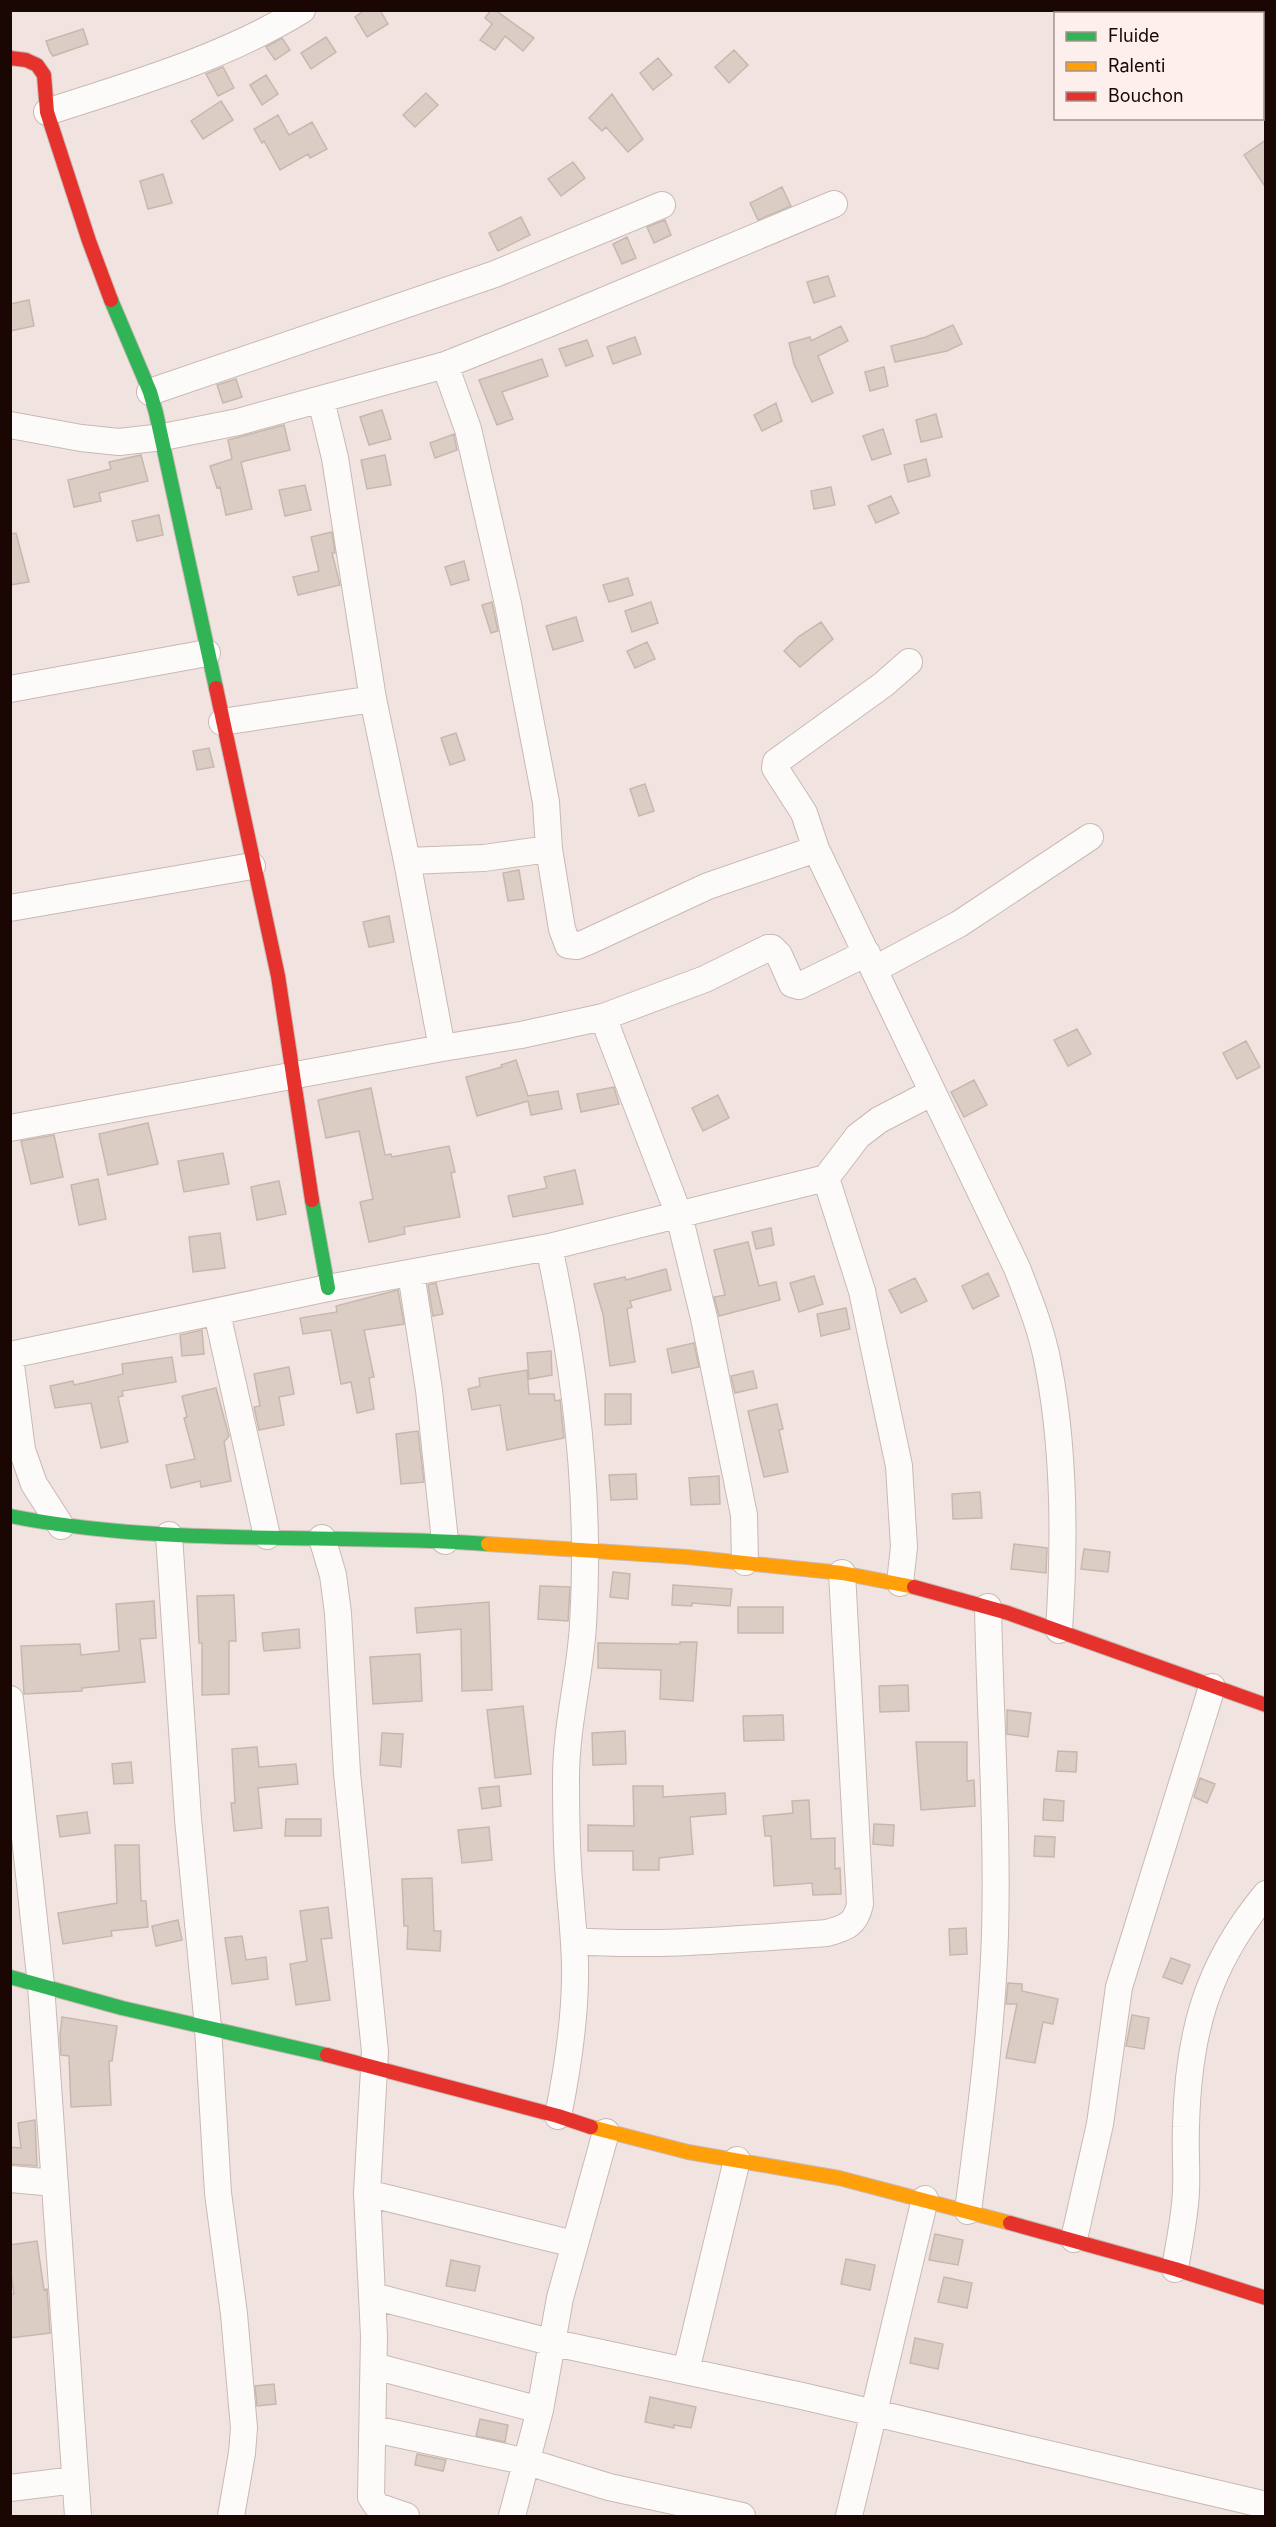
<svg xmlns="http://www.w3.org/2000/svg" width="1276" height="2527" viewBox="0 0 1276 2527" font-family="Inter,sans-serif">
<rect width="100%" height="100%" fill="#f1e4e0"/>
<path fill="#dbcdc4" stroke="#c7b8af" stroke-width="1.5" d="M365,10H380L388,24L367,37L355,17Z
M491,10H495L534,38L523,51L505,36L495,50L480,40L492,24L485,18Z
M83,29L88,44L53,56L50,52L46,41Z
M326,37L336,52L311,69L301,53Z
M282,38L290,50L275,60L266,47Z
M734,50L748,65L729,83L715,67Z
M658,58L672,75L653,90L640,73Z
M223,67L234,88L218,96L206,74Z
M266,75L278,94L262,105L250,85Z
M426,93L438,105L415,127L403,115Z
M612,94L643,139L628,152L606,127L602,131L589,118Z
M221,101L233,120L203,139L191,121Z
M278,115L289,135L312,122L327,149L310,158L308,154L280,170L264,141L262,143L254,129Z
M1266,140V188L1244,155Z
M573,162L585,178L561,196L548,179Z
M163,174L172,203L148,209L140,181Z
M782,187L791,206L758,220L750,203Z
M521,217L530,235L498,251L489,233Z
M665,220L671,235L654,243L647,227Z
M627,237L636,258L622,264L613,244Z
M828,276L835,296L814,303L807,282Z
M29,300L34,326L10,331V304Z
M953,325L962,344L947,351L895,362L891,346L926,337Z
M841,326L848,341L818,356L833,393L812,402L794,364L789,343L810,337L811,341Z
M635,337L641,354L613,364L607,347Z
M587,340L593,356L566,366L559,349Z
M542,359L548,376L502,392L513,419L497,425L479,380Z
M884,367L888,386L870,391L865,372Z
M236,379L242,397L223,403L217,385Z
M776,403L782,421L762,431L754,415Z
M382,410L391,439L369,445L360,417Z
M936,414L942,437L921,442L916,420Z
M284,425L290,450L241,462L252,509L226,515L220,487L217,488L210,466L232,459L228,440Z
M883,429L891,454L872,460L863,436Z
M454,434L457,450L435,458L430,443Z
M141,455L148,481L99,493L101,501L74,507L68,480L111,469L109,462Z
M385,455L391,485L367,489L361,460Z
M926,459L930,476L908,482L904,465Z
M305,485L311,510L285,516L279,490Z
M831,487L835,505L814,509L811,491Z
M891,496L899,513L876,523L868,506Z
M159,515L163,535L137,541L132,521Z
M332,532L335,553H332L340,585L298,595L293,577L319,571L311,537Z
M16,533L29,582L10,585V534Z
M464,561L469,580L451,585L445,567Z
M628,578L633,595L609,602L603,585Z
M492,602L498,631L491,633L482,605Z
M651,602L658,623L632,632L625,611Z
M576,617L583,641L553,650L546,626Z
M821,622L833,639L800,667L784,651L798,637Z
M647,642L655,659L635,668L627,651Z
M456,733L465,760L450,765L441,738Z
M209,748L214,767L197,770L193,751Z
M645,784L654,811L639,816L630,789Z
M519,870L524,899L508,901L503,873Z
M389,916L394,942L369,947L363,922Z
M1077,1029L1091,1054L1068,1066L1054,1040Z
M1246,1041L1260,1067L1237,1079L1223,1053Z
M516,1060L528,1096L558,1091L562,1109L531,1115L528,1101L477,1116L466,1077L502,1067L501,1065Z
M974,1080L987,1105L964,1117L951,1092Z
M614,1087L619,1104L581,1112L577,1094Z
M371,1088L385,1155L391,1154L392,1157L449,1146L455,1172L451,1173L460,1217L404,1227L405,1234L369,1242L360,1202L373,1199L359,1131L326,1138L318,1100Z
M718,1095L729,1118L703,1131L692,1108Z
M148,1123L158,1164L108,1175L99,1134Z
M54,1135L63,1177L31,1184L21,1141Z
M223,1153L229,1184L184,1192L178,1161Z
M575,1170L583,1204L513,1217L508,1196L547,1188L544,1177Z
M98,1179L106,1219L79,1225L71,1185Z
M279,1181L286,1214L257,1220L251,1187Z
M771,1228L774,1245L756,1249L752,1232Z
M220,1233L225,1268L193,1272L189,1237Z
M748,1242L759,1286L776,1282L780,1300L719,1316L714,1297L725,1295L714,1250Z
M666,1269L671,1290L630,1301L632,1307L627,1309L635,1362L610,1366L603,1314L594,1284L625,1277L626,1280Z
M988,1273L999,1296L973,1309L962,1286Z
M814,1276L823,1304L799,1312L790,1283Z
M915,1278L927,1301L901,1313L889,1290Z
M436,1283L443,1314L433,1316L428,1285Z
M398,1290L404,1324L364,1330L374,1377L369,1378L374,1409L357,1413L351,1382L341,1384L331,1330L303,1334L300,1318L337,1312L336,1306Z
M846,1308L850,1329L821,1336L817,1314Z
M202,1330L204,1354L182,1356L180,1335Z
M694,1343L699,1367L672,1373L667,1349Z
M551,1351L552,1375L529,1379L527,1353Z
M172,1357L176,1382L122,1391L123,1396L118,1397L128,1442L101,1448L91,1403L55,1408L50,1386L73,1381L74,1385L123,1374L122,1364Z
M289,1367L294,1394L279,1397L284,1425L259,1430L254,1407L260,1406L254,1374Z
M527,1370L529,1394H554L555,1401L560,1400L564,1438L507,1450L500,1405L472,1410L468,1389L480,1386L479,1378Z
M753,1371L757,1388L735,1393L731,1376Z
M216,1388L229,1436L224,1442L231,1481L201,1487L200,1481L171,1488L166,1465L195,1459L184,1418L187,1417L182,1396Z
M605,1394H631V1424L605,1425Z
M777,1404L783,1429L779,1430L788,1472L764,1477L748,1411Z
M418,1431L424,1482L401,1484L396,1434Z
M636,1474L637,1499L611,1500L609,1475Z
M719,1476L720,1504L691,1505L689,1478Z
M980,1492L982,1518L953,1519L952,1494Z
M1014,1544L1047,1548L1046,1573L1011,1569Z
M1084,1549L1110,1552L1108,1572L1081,1569Z
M613,1572L630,1574L628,1599L610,1597Z
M673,1585L732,1589L730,1606L692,1603V1606L672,1605Z
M540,1586L570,1587L568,1621L538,1619Z
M234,1595L236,1641H229V1694L202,1695V1643H199L197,1596Z
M154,1601L156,1638L140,1639L145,1682L82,1688V1691L24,1694L21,1646L80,1644L81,1655L119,1651L116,1604Z
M489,1602L492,1690L462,1691L461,1629L417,1633L415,1608Z
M738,1607H783V1633H738Z
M299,1629L300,1648L264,1651L262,1633Z
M680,1642H697L693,1701L660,1699L661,1670L598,1668V1643L680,1644Z
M420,1654L422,1701L373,1704L370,1657Z
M908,1685L909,1711L880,1712L879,1686Z
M523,1706L531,1774L495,1778L487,1710Z
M1007,1710L1031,1713L1028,1737L1007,1734Z
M783,1715L784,1740L744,1741L743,1716Z
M625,1731L626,1764L593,1765L592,1733Z
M382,1733L403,1734L401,1767L380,1765Z
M916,1742H967V1781L974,1780L975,1806L921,1810Z
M257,1747L259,1767L296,1764L298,1784L258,1788L262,1828L234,1831L231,1803H235L232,1749Z
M1058,1751L1077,1752L1076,1772L1056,1771Z
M131,1762L133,1783L114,1784L112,1764Z
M1200,1778L1215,1784L1207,1803L1194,1797Z
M499,1786L501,1806L482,1809L479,1788Z
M633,1786H663V1797L725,1793L726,1814L690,1817L693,1854L659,1858V1870H633V1851H588V1825L634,1826Z
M1044,1799L1064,1801L1063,1821L1043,1820Z
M809,1800L811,1839L835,1838V1869L840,1868L841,1894L813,1895L812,1883L774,1886L771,1836H765L763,1816L793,1813L792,1801Z
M87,1812L90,1833L60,1837L57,1816Z
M286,1819H321V1836H285Z
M874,1824L894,1825L893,1846L873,1844Z
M489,1827L492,1860L462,1863L458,1830Z
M1035,1836L1055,1837L1054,1857L1034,1856Z
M115,1845H139L141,1901H146L148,1927L111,1931L112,1936L63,1944L58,1913L117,1903Z
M432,1878L434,1931H441L440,1951L407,1949L408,1926H404L402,1879Z
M328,1907L332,1938L321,1939L330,2000L296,2005L290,1964L307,1961L300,1911Z
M178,1920L182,1940L156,1946L152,1926Z
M966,1928L967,1954L950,1955L949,1929Z
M242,1936L246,1960L266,1957L268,1979L232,1984L225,1938Z
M1171,1958L1190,1965L1182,1984L1163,1977Z
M1008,1983L1022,1984V1991L1058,1999L1053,2024L1043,2022L1035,2063L1006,2058L1017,2004H1006Z
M1132,2015L1149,2018L1144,2049L1126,2046Z
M62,2017L117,2026L112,2061H109L111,2105L71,2107L69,2056L61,2055L60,2035Z
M35,2120L37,2166L10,2164V2147L21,2148L18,2123Z
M935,2234L963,2240L958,2265L929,2260Z
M37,2241L44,2290L47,2289L50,2333L10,2338V2294H14L10,2268V2245Z
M846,2259L875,2265L870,2290L841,2284Z
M451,2260L480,2266L475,2291L446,2286Z
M944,2277L972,2283L967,2308L938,2302Z
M915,2338L943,2344L938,2369L910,2363Z
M274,2384L276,2404L257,2406L255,2386Z
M650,2397L696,2407L691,2428L674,2425V2428L645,2422Z
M480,2419L508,2425L505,2442L476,2436Z
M417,2454L446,2460L443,2471L415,2465Z"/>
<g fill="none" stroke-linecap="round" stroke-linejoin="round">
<g stroke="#c9b9b3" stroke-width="28">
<path id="street" d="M47,112C133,84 224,58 302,10
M445,365L468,429L508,604L546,802L549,849L562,929L568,945L577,946L587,942L708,886L816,849
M150,392L495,274L662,205
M321,400L335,458L373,699L407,861L442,1048
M10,425L81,438L119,442L163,437L238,422L445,365L548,324L834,204
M909,662L884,684L776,762L775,768L804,813L816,849L1017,1268C1029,1299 1042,1331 1048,1364C1065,1451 1065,1542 1059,1630
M10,689L207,653
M222,722L373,699
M407,861L484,858L549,849
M10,908L252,866
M875,969L959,924L1090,837
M603,1017L679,1215L704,1318L744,1515L745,1562
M10,1128L442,1048L521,1035L603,1017L705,979L768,948H772L779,955L792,984L799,986L867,953
M826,1178L862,1291L899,1466L904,1547L900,1583
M549,1247C576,1371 591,1497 583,1625C580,1676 566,1726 566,1778C566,1815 566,1853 570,1891C572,1921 576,1951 575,1981C574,2027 567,2072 558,2116
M411,1273L429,1390L445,1541
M217,1313L267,1536
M10,1355L328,1288L549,1247L826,1178L858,1136L879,1120L931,1093
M10,1357L22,1450L34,1484L61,1526
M169,1535L188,1819L208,2027L218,2193L234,2314L244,2428L242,2453L231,2516
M322,1538L333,1575L338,1613L347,1773L375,2052L367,2193L374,2336L371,2497L377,2506L406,2516
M10,1699L41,1985L78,2516
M574,1941C659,1947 743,1939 827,1933C846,1928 856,1924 860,1904L842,1573
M10,2179L55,2183
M367,2193L574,2244
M968,2211C980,2120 992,2027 995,1935C998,1826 990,1716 988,1607
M1074,2239L1100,2124L1119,1987L1212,1687
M1175,2269C1179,2243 1185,2217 1186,2191C1187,2170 1185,2149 1186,2127C1188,2035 1206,1966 1266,1894
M373,2296L550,2342L802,2396L1266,2505
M374,2366L540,2410
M686,2371L737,2160
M374,2429L528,2462L609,2487L742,2516
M10,2488L75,2480
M512,2516L540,2410L560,2298L606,2132
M849,2516L925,2199"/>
</g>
<g stroke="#c9b9b3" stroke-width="16">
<path id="fast" d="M111,300L150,392L156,413L216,688
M312,1200L328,1288
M10,1516C167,1547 329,1533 488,1544
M10,1977L122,2008L327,2055"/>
</g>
<g stroke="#c9b9b3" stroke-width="16">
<path id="slow" d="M488,1544L687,1557L842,1573L914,1587
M591,2127L688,2152L839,2178L1010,2223"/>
</g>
<g stroke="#c9b9b3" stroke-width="16">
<path id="jam" d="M10,58L26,60L37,65L44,75L47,112L89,241L111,300
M216,688L278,976L312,1200
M914,1587L1008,1613L1266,1705
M327,2055L558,2116L591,2127
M1010,2223L1175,2269L1266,2298"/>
</g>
<use href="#street" stroke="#fdfbfa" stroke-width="26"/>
<use href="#fast" stroke="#30b455" stroke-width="14"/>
<use href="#slow" stroke="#ff9f0a" stroke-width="14"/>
<use href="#jam" stroke="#e5322d" stroke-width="14"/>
</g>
<rect width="1276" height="2527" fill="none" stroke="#1a0703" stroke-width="24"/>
<rect x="1054" y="12" width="210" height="108" fill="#fdf0ec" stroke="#a2938f" stroke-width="1.5"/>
<rect x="1066" y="32" width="30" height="9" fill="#30b455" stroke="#a2938f" stroke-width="1.5"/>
<text x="1108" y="42" font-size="18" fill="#1a0703">Fluide</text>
<rect x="1066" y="62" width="30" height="9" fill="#ff9f0a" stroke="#a2938f" stroke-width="1.5"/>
<text x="1108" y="72" font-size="18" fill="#1a0703">Ralenti</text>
<rect x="1066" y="92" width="30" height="9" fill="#e5322d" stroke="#a2938f" stroke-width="1.5"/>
<text x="1108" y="102" font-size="18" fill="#1a0703">Bouchon</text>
</svg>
